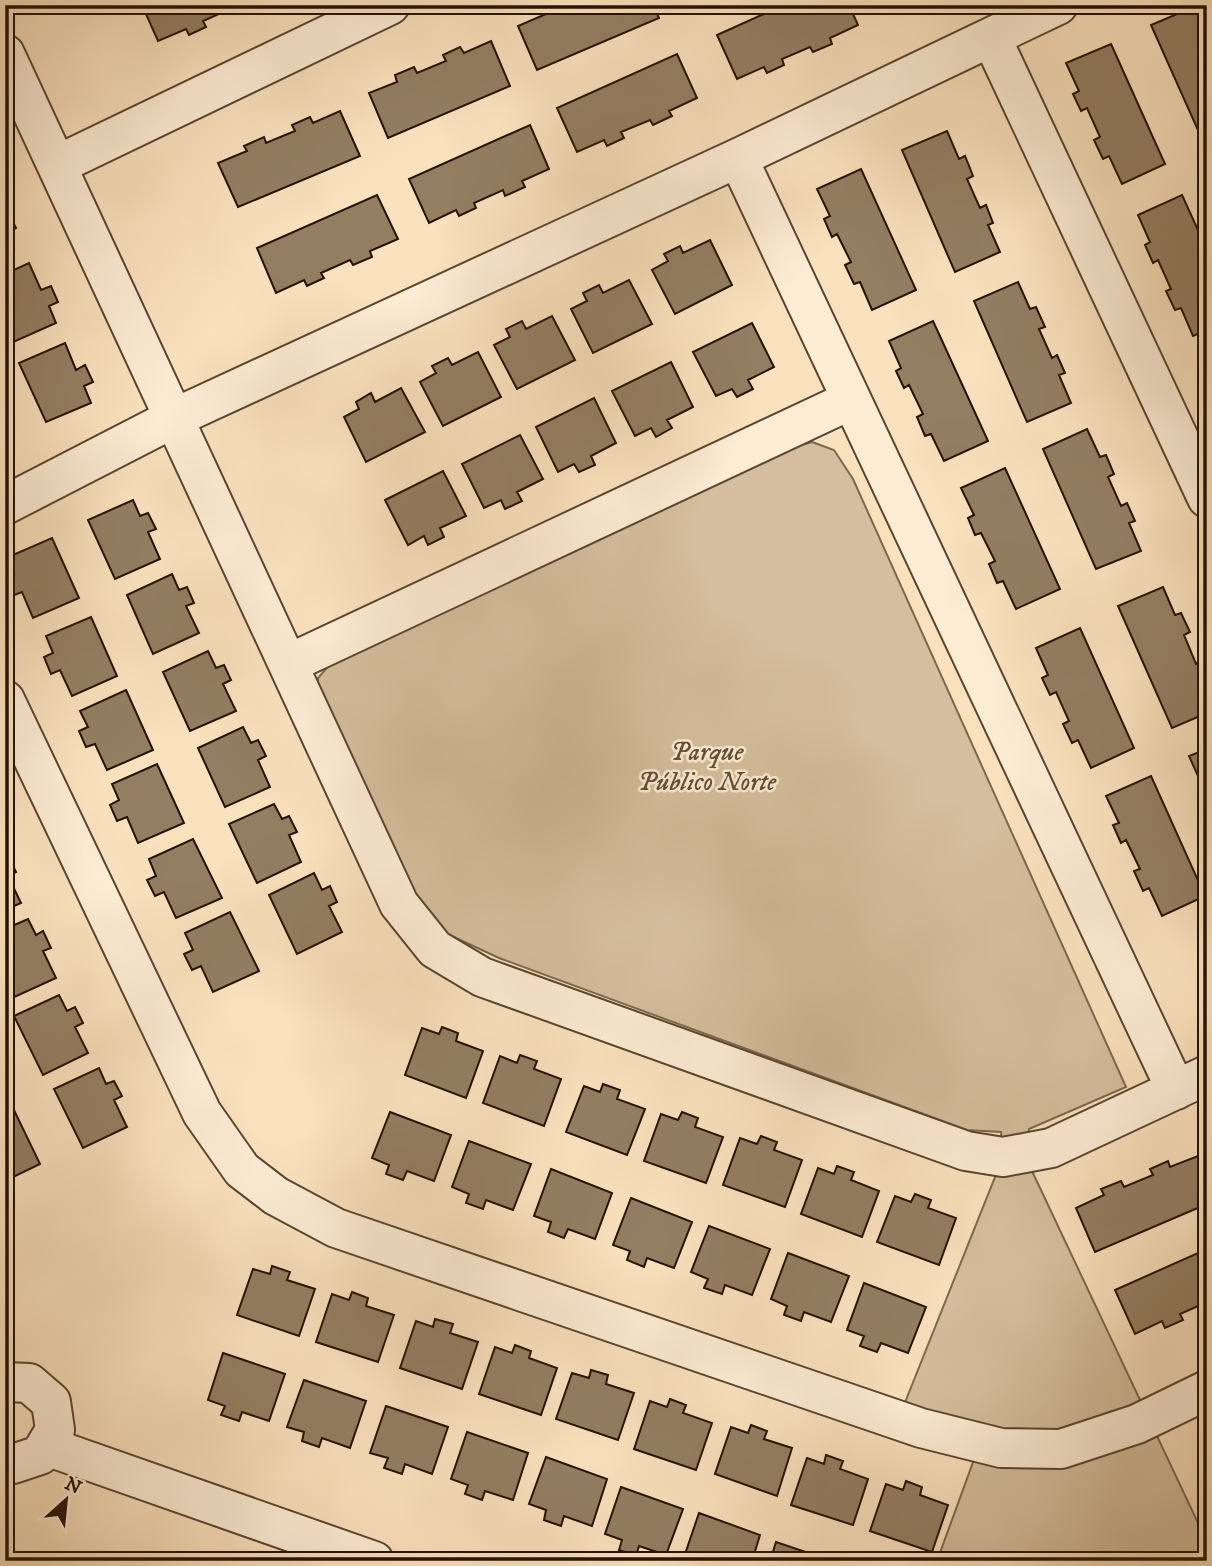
<svg xmlns="http://www.w3.org/2000/svg" width="1212" height="1566" viewBox="0 0 1212 1566" font-family="'IM FELL DW Pica',serif">
<rect width="100%" height="100%" fill="#fae1bd"/>
<filter id="stains"><feTurbulence type="fractalNoise" baseFrequency=".00286" numOctaves="4"/><feColorMatrix values="0 0 0 0 .2 0 0 0 0 .09 0 0 0 0 .02 0 0 0 .5 -.17"/></filter>
<radialGradient id="worn" r=".72"><stop offset=".6" stop-color="#630" stop-opacity="0"/><stop offset="1" stop-color="#630" stop-opacity=".3"/></radialGradient>
<path fill="#d5be9d" stroke="#7c684e" stroke-width="2" d="M812,442L834,450L853,479L1126,1087L1029,1129L1024,1154L1207,1542V1561H937L980,1443L898,1420L1003,1157L1001,1132L967,1130L499,958L441,931L415,903L318,697V678L331,663L788,449Z"/>
<path fill="#937e62" stroke="#231200" stroke-width="2" d="M142,5H254V6L235,14L232,8L203,21L206,27L189,35L186,29L158,41Z
M549,5H653L659,18L537,70L518,26L546,14L543,8Z
M784,5H849L858,25L830,38L832,44L813,52L810,47L782,59L784,65L767,73L764,67L737,79L717,35Z
M1196,6L1207,32V145L1205,146L1151,25Z
M491,41L510,86L388,138L369,93L397,82L395,75L414,67L417,73L446,61L443,55L460,47L464,53Z
M1111,44L1165,164L1122,184L1109,156L1103,159L1094,140L1100,137L1087,108L1081,111L1073,94L1079,91L1066,63Z
M677,54L697,98L669,111L672,116L653,125L650,120L621,132L624,138L607,146L604,140L577,152L557,108Z
M340,111L360,156L238,207L218,163L247,151L244,146L264,137L266,143L295,131L292,125L310,117L313,123Z
M530,125L549,169L522,181L525,187L505,196L503,190L474,203L476,208L459,216L456,210L429,223L409,179Z
M947,131L959,159L965,156L973,176L967,179L980,208L986,205L993,223L988,225L1000,252L955,272L902,150Z
M861,169L916,290L872,310L860,282L854,284L845,265L851,262L837,234L832,237L824,219L830,216L817,189Z
M377,195L398,239L370,251L372,257L353,265L350,260L321,273L324,278L307,286L304,280L276,293L257,248Z
M1182,195L1207,250V330L1193,336L1181,308L1175,310L1166,291L1171,289L1158,260L1153,263L1145,245L1150,242L1138,215Z
M8,212L16,228L7,233L14,249L5,253V213Z
M710,240L732,285L675,314L652,270L668,261L664,254L680,246L683,253Z
M29,263L41,290L51,286L58,302L49,306L56,323L11,343L5,331V274Z
M629,280L652,324L593,353L571,309L587,301L583,293L599,285L603,293Z
M1018,282L1030,309L1036,307L1045,327L1039,329L1052,358L1057,355L1065,373L1059,375L1071,403L1027,422L974,301Z
M552,316L575,360L517,389L494,345L510,337L506,329L522,321L526,329Z
M933,321L988,441L944,461L931,434L925,436L917,417L923,414L909,385L904,388L896,371L901,368L889,341Z
M752,323L774,367L748,380L753,389L737,397L732,389L716,396L693,352Z
M65,343L76,370L85,365L93,382L84,386L91,403L46,422L19,363Z
M478,352L501,397L443,426L420,382L436,373L432,366L448,358L452,365Z
M671,362L693,407L667,420L672,428L656,437L651,428L635,436L612,391Z
M401,388L425,432L366,462L344,417L359,409L356,402L371,393L375,402Z
M594,398L616,443L591,456L595,465L579,472L574,464L558,472L536,427Z
M1087,429L1100,457L1106,455L1114,474L1108,477L1121,506L1127,503L1135,521L1129,523L1141,551L1096,569L1043,449Z
M520,435L543,479L517,492L522,501L505,509L501,500L484,508L462,464Z
M1005,468L1060,589L1016,609L1003,581L997,583L989,564L995,561L981,533L975,535L968,518L974,515L961,488Z
M443,471L466,516L440,528L444,537L428,545L424,536L408,545L385,500Z
M133,500L140,516L148,513L156,529L148,532L160,559L115,579L88,520Z
M52,538L79,598L33,618L22,592L12,596L5,578L14,575L6,558Z
M172,574L179,590L187,587L194,603L186,606L199,633L153,654L127,595Z
M1163,587L1175,615L1181,613L1190,632L1184,635L1196,664L1202,661L1207,671V680L1204,681L1207,687V713L1172,728L1118,606Z
M91,617L117,676L72,696L60,670L51,674L44,657L53,653L46,636Z
M1080,628L1134,748L1091,768L1078,740L1072,743L1063,724L1069,721L1056,692L1050,695L1042,678L1048,675L1036,648Z
M208,651L216,668L224,665L231,680L223,684L236,711L190,731L163,672Z
M126,690L153,750L107,770L95,744L86,747L79,731L88,727L80,711Z
M243,727L251,743L258,740L266,756L258,760L270,787L225,807L198,748Z
M1207,749V796L1189,756Z
M157,764L184,823L138,843L127,817L117,821L110,805L119,800L112,784Z
M1151,776L1205,896L1162,916L1149,888L1143,891L1134,871L1140,869L1126,840L1121,843L1113,825L1119,823L1106,796Z
M274,804L282,819L289,816L297,832L289,835L301,862L257,883L229,824Z
M193,839L222,898L176,918L164,892L155,896L147,880L156,876L149,859Z
M8,856L16,872L8,876L21,903L5,910V857Z
M314,873L322,890L330,886L337,902L329,906L342,932L297,954L269,895Z
M230,912L259,971L213,992L201,966L192,970L184,954L193,950L185,933Z
M28,919L36,935L43,931L51,948L43,951L56,978L10,999L5,987V929Z
M59,995L67,1011L75,1007L83,1023L75,1027L88,1053L43,1075L14,1016Z
M442,1027L458,1033L456,1041L483,1051L466,1098L405,1075L422,1028L439,1034Z
M520,1055L537,1061L534,1069L561,1079L544,1126L483,1103L500,1056L517,1063Z
M99,1068L106,1084L114,1081L122,1096L114,1100L127,1127L83,1148L54,1089Z
M603,1084L620,1090L617,1099L645,1109L627,1155L566,1132L584,1086L600,1092Z
M12,1106L40,1164L5,1181V1109Z
M390,1112L451,1135L434,1181L407,1171L403,1180L386,1174L389,1165L372,1158Z
M682,1112L698,1118L695,1127L723,1137L706,1183L644,1161L661,1114L678,1120Z
M761,1136L777,1142L774,1150L802,1160L785,1207L723,1185L740,1138L757,1144Z
M469,1141L531,1164L513,1210L486,1200L483,1209L466,1203L469,1194L452,1187Z
M1198,1156L1207,1177V1204L1095,1252L1076,1208L1104,1195L1101,1189L1121,1181L1124,1187L1153,1175L1150,1169L1168,1161L1170,1167Z
M837,1166L854,1172L851,1180L879,1191L862,1237L801,1214L818,1168L834,1174Z
M551,1169L612,1193L595,1239L568,1229L564,1238L548,1232L551,1222L534,1216Z
M915,1194L931,1200L928,1208L956,1218L939,1265L877,1242L895,1196L911,1202Z
M631,1198L692,1222L674,1268L647,1258L644,1267L627,1260L630,1251L613,1245Z
M709,1226L770,1249L752,1295L725,1285L722,1294L704,1288L708,1279L691,1272Z
M1207,1249V1302L1180,1314L1183,1320L1165,1328L1162,1321L1135,1334L1115,1290Z
M788,1253L849,1276L831,1322L804,1312L801,1321L784,1315L787,1306L771,1299Z
M272,1266L290,1272L287,1280L315,1289L299,1336L237,1315L253,1269L270,1274Z
M864,1283L926,1307L908,1353L881,1343L877,1352L860,1346L864,1336L847,1330Z
M352,1292L368,1298L366,1306L394,1315L378,1362L316,1342L332,1294L349,1300Z
M435,1319L453,1324L450,1333L478,1342L462,1389L400,1368L416,1321L433,1327Z
M515,1345L531,1351L529,1358L557,1368L541,1415L479,1394L495,1347L512,1353Z
M223,1353L285,1374L269,1421L242,1412L239,1421L221,1415L225,1406L208,1400Z
M591,1370L608,1375L606,1384L634,1393L618,1440L556,1419L572,1373L589,1378Z
M304,1380L366,1401L350,1448L322,1438L319,1447L302,1441L304,1432L287,1427Z
M670,1399L686,1405L683,1413L712,1423L696,1470L634,1449L650,1401L667,1407Z
M386,1406L448,1427L432,1474L405,1464L402,1474L384,1468L388,1458L370,1453Z
M751,1425L767,1431L764,1439L792,1448L777,1496L715,1474L731,1427L748,1433Z
M467,1432L528,1453L513,1500L485,1491L482,1500L465,1494L468,1485L451,1479Z
M1207,1453V1473L1200,1456Z
M826,1455L843,1461L840,1469L868,1479L853,1525L791,1505L807,1458L824,1464Z
M546,1457L607,1479L592,1526L564,1516L561,1526L544,1520L546,1510L529,1504Z
M906,1481L922,1487L920,1495L948,1505L932,1552L870,1531L886,1484L903,1490Z
M621,1487L683,1509L666,1555L639,1546L636,1556L619,1550L622,1540L605,1534Z
M699,1513L760,1535L752,1561L683,1560Z
M776,1542L832,1561H770Z"/>
<g fill="none" stroke-linecap="round" stroke-linejoin="round">
<g stroke="#59462f" stroke-width="42">
<path id="minor" d="M991,37L1207,498
M5,54L399,904L435,949L482,977L966,1151L1003,1157L1051,1148L1207,1075
M738,158L1176,1090
M57,165L390,5
M5,505L174,418L738,158L1058,5
M288,664L851,400
M5,700L202,1113L242,1170L276,1196L336,1228L921,1428L1001,1448L1061,1449L1137,1424L1207,1390
M5,1382L29,1383L51,1402L55,1430L40,1455L13,1464L5,1461
M46,1446L374,1561"/>
</g>
<use href="#minor" stroke="#fcecd4" stroke-width="38"/>
</g>
<g text-anchor="middle" dominant-baseline="central" stroke-width="5" stroke-linejoin="round" paint-order="stroke">
<g font-size="26" font-style="italic" fill="#614e37" stroke="#fcecd4">
<text x="707" y="752">Parque<tspan x="707" dy="30">Público Norte</tspan></text>
</g>
</g>
<rect width="1212" height="1566" fill="none" stroke="#fae1bd" stroke-width="28"/>
<rect x="7" y="7" width="1198" height="1552" fill="none" stroke="#231200" stroke-width="3.5"/>
<rect x="14" y="14" width="1184" height="1538" fill="none" stroke="#231200" stroke-width="2"/>
<g transform="translate(66 1500) rotate(27)" stroke="#fcecd4" stroke-width="5" paint-order="stroke">
<path d="M0-5L12 26L0 18L-12 26Z" fill="#231200"/>
<text y="-10" font-size="19" font-weight="bold" text-anchor="middle" fill="#231200">N</text>
</g>
<rect width="100%" height="100%" filter="url(#stains)"/>
<rect width="100%" height="100%" fill="url(#worn)"/>
</svg>
